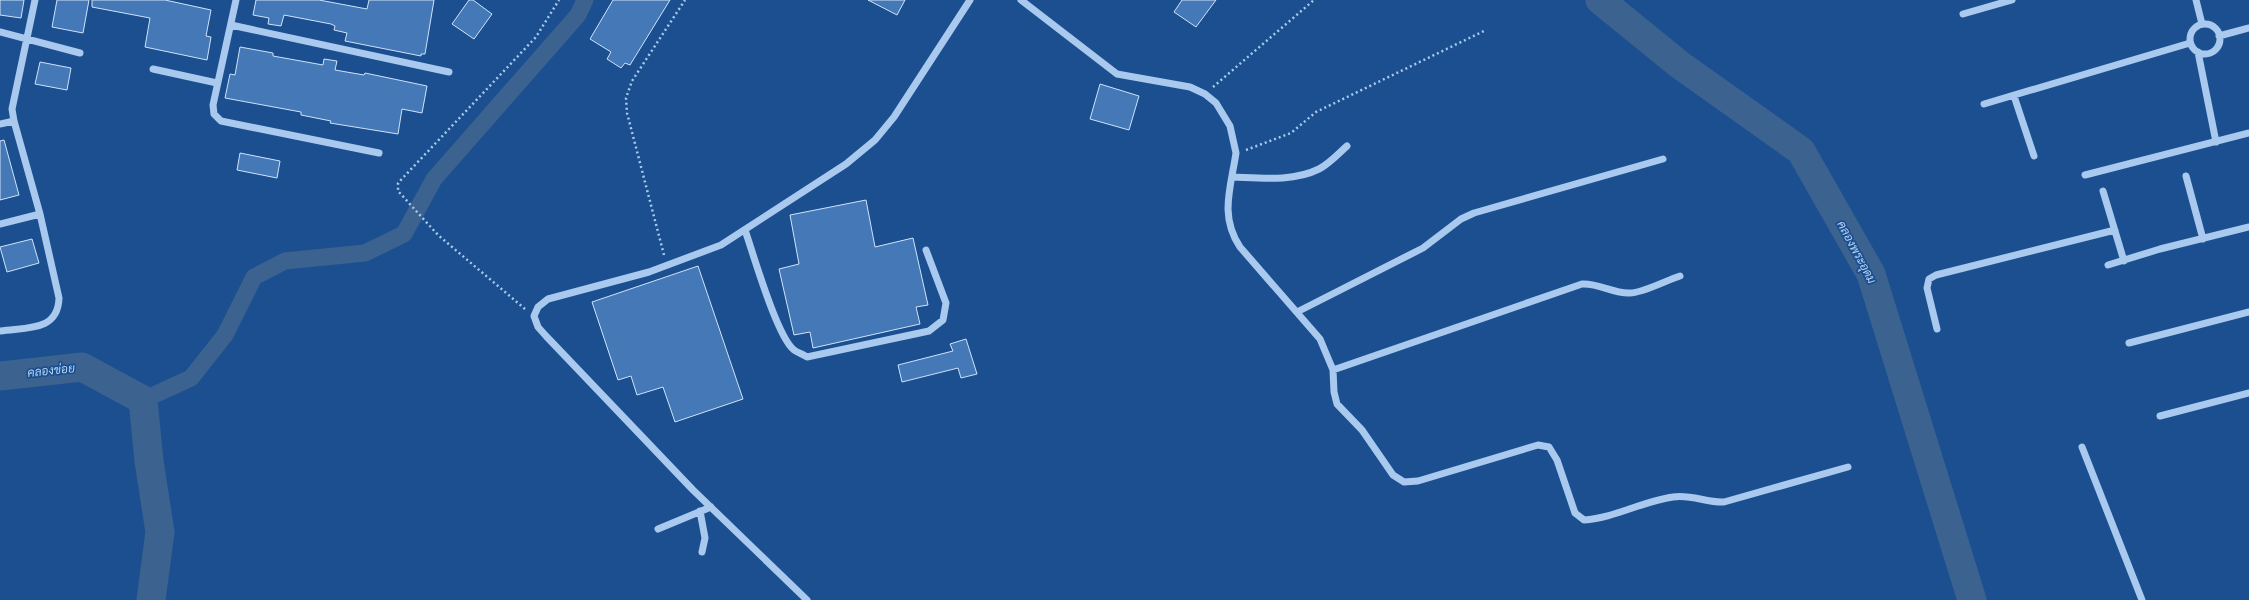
<svg xmlns="http://www.w3.org/2000/svg" width="2249" height="600" viewBox="0 0 2249 600" font-family="Ubuntu,Sarabun,sans-serif">
<rect width="100%" height="100%" fill="#1b4f8f"/>
<g fill="none" stroke-linecap="round" stroke-linejoin="round">
<path stroke="#3c6290" stroke-width="17" d="M143,400L191,378L225,335L254,277L285,261L365,253L404,234L434,179L578,15L585,0"/>
<path stroke="#3c6290" stroke-width="29" d="M1600,0L1680,65L1801,151L1871,274L1972,600
M0,376L82,367L143,400L149,461L160,532L151,600"/>
</g>
<path fill="#4478b7" stroke="#cfe3fa" d="M0,0H24L21,18L0,15Z
M57,0H89L83,33L52,27Z
M92,0H165L211,10L206,36L211,37L207,60L145,47L150,18L92,7Z
M256,0H319L367,9L369,0H434L425,54H421V56L345,41L347,33L334,30L335,26L331,24L284,15L281,26L268,24L269,18L253,15Z
M469,0H473L492,14L474,39L452,24Z
M613,0H670L630,65L625,63L621,68L607,59L611,52L590,39Z
M868,0H905L897,15Z
M1182,0H1216L1196,27L1174,12Z
M240,47L273,53V56L323,65L324,59L337,61L335,70L364,75L365,73L427,86L422,113L402,109L398,134L330,123L331,121L301,115V112L225,98L230,74L235,75Z
M40,62L71,68L67,90L35,84Z
M1100,84L1139,96L1129,130L1090,119Z
M4,140L19,195L0,200V141Z
M240,153L280,161L277,178L237,170Z
M866,200L875,247L913,238L928,305L916,307L920,324L813,348L810,332L794,335L779,269L799,264L790,215Z
M32,239L39,263L7,272L0,247Z
M698,266L743,399L675,422L663,387L637,395L631,376L618,380L592,302Z
M966,339L977,374L961,378L958,368L902,382L898,365L953,351L950,344Z"/>
<g fill="none" stroke-linecap="round" stroke-linejoin="round">
<path stroke="#a9c9ee" stroke-width="2.5" stroke-dasharray="2 3" stroke-linecap="butt" d="M1213,87L1314,0
M1246,150L1291,133L1316,112L1486,30
M664,255L627,113L626,98L632,81L685,0
M525,309L438,235L398,191V183L536,37L559,0"/>
<path stroke="#a9c9ee" stroke-width="7" d="M236,0L213,105L214,114L221,121L379,153
M1021,0L1117,74L1190,87L1205,94L1216,103L1230,126L1236,153C1231,187 1219,216 1240,247L1320,339L1333,370L1582,284C1599,283 1614,294 1630,293C1643,293 1667,280 1680,276
M2196,0L2202,24
M1963,14L2012,0
M2190 39a15 15 0 1 1 30 0a15 15 0 1 1-30 0Z
M231,25L449,72
M0,32L80,53
M2219,36L2249,28
M2198,52L2216,142
M153,69L217,83
M2014,96L2034,156
M1984,104L2190,43
M0,124L14,121
M2085,175L2249,133
M2186,176L2203,239
M1232,177C1260,178 1293,182 1319,169C1329,164 1339,153 1347,146
M2103,191L2124,261
M0,224L40,214
M745,230C753,253 777,337 794,350C798,353 803,354 807,357L929,331L943,320L946,303L926,250
M2108,265L2160,249L2249,227
M1297,312L1423,248L1461,219L1474,213L1663,159
M1937,329L1927,288L1929,279L1936,275L2115,230
M0,331C26,327 58,332 59,298L40,214L14,121L12,109L35,0
M2129,343L2249,312
M1333,370L1334,392L1337,404L1362,430L1393,475L1404,482L1418,481L1538,445L1549,447L1557,460L1575,513L1584,520C1615,518 1643,501 1673,497C1691,494 1707,503 1724,502L1848,467
M2160,416L2249,393
M2082,447L2142,600
M700,511L705,538L702,552
M658,529L711,507
M807,600L693,490L546,336L538,327L534,316L538,307L548,299L649,272L721,245L846,164L875,140L894,117L970,0"/>
</g>
<g text-anchor="middle" dominant-baseline="central" stroke-width="3.5" stroke-linejoin="round" paint-order="stroke">
<g font-size="12" font-style="italic" fill="#b5d3f5" stroke="#1b4f8f">
<text transform="translate(1857 252) rotate(62)">คลองพระอุดม</text>
<text transform="translate(51 370) rotate(-6)">คลองข่อย</text>
</g>
</g>
</svg>
